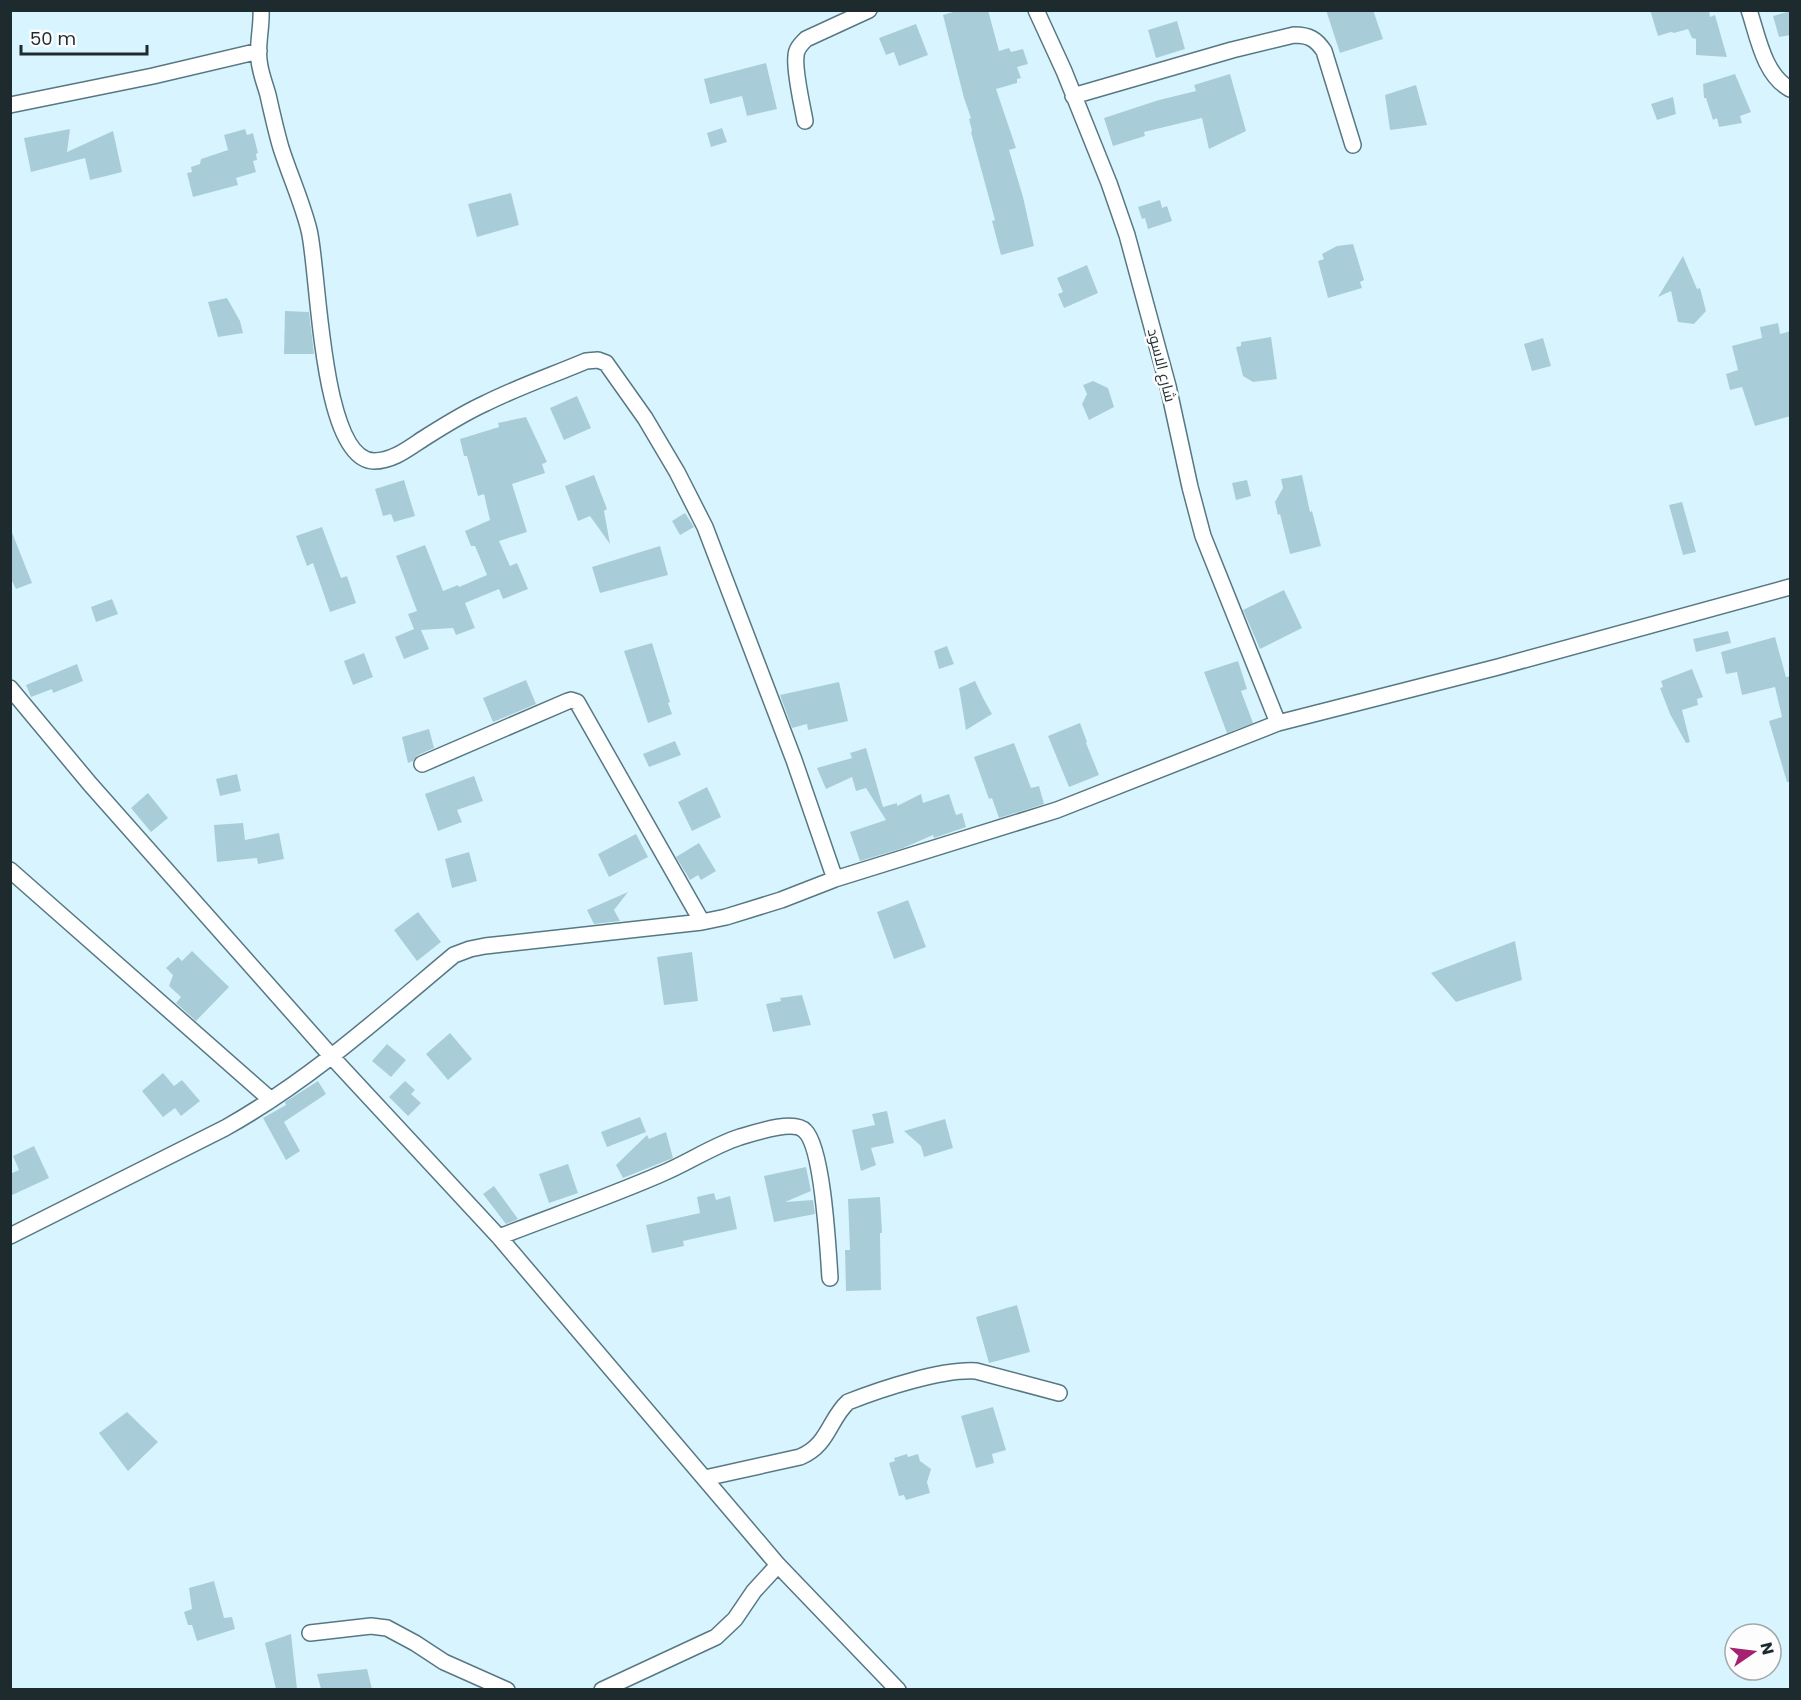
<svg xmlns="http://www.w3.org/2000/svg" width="1801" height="1700" viewBox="0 0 1801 1700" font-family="Poppins,Cairo,sans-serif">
<rect width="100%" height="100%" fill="#d8f5ff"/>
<path fill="#a9cdd8" d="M960,10H988L999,51L1009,48L1011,52L1023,49L1028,64L1017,67L1021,78L1017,79V83L996,89L1016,148L1009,150L1023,197L1034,246L1001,255L992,221L995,220L971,132L972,131L969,119L971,118L964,98L943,15Z
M1326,10H1373L1383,39L1340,53Z
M1650,10H1709L1710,17L1715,15L1727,57L1696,55V39L1692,38L1688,29L1674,33L1671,32L1658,36Z
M1791,11V35L1779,37L1773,16Z
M1177,21L1185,49L1156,58L1148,30Z
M916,24L928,55L899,66L894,52L886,55L879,38Z
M766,63L777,109L747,116L742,96L710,104L704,79Z
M1230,74L1246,131L1209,149L1202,118L1144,132L1145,136L1113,146L1104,118L1159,100L1196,91L1194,85Z
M1735,74L1751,112L1740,116L1742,123L1719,127L1717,118L1713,120L1706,98H1704L1703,84Z
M1416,85L1427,125L1390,130L1385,95Z
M1673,97L1676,114L1657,120L1651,104Z
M722,128L727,142L711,147L707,133Z
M70,129L67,152L113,131L122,172L90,180L85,158L31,172L24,138Z
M245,129L247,135L253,133L258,153L256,154L257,160L253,161L256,172L236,178L238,185L193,197L187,173L192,172L191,167L200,164L201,159L228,150L224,135Z
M511,193L519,225L477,237L468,204Z
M1160,200L1162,208L1167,206L1172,221L1148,229L1145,218L1142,219L1138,207Z
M1353,244L1364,280L1360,282L1362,288L1328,298L1318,261L1324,259L1322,254L1337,246Z
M1683,256L1697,289L1700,288L1706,311L1694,324L1678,322L1671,291L1658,297Z
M1087,265L1098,293L1064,308L1058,294L1063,292L1057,278Z
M227,298L240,321L243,333L218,337L208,302Z
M285,311L309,312L314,354H284Z
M1778,323L1780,334L1791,331V416L1755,426L1742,387L1730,390L1726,374L1738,370L1732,346L1762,338L1760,327Z
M1271,337L1277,379L1253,382L1243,376L1236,347L1241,346V342Z
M1543,338L1551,366L1532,371L1524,344Z
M1093,381L1108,388L1114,407L1089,420L1082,404L1087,394L1083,385Z
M577,396L591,428L564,440L550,408Z
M526,417L547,462L542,464L545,473L512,484L527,532L499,541L510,566L517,563L528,589L503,599L499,589L465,603L475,628L456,635L453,628L421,630L429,649L404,659L395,637L414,629L408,614L417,611L396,556L425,545L443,591L458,585L459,587L487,575L475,546H471L465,531L490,520L484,494L478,496L467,456H464L460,439L499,427L498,423Z
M594,475L607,509L604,511L610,544L590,516L578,521L565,486Z
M1302,475L1310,512L1312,511L1321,546L1290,554L1280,514L1278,515L1275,502L1283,488L1281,479Z
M404,480L415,516L394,522L391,514L383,516L375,489Z
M1247,480L1251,496L1236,500L1232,483Z
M1682,502L1696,552L1683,555L1669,505Z
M685,513L694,527L680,535L672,521Z
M322,527L341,578L347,576L356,603L330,612L313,563L307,566L296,536Z
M11,530L32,583L16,589L10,577Z
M660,546L668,575L600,593L592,567Z
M1284,590L1302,628L1260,649L1243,610Z
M112,599L118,614L96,622L91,607Z
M1728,631L1731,643L1696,652L1693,639Z
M1775,637L1786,677L1791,676V782H1787L1769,721L1782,717L1775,687L1742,695L1737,672L1726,674L1721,652Z
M652,643L670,702L668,703L672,714L648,723L624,651Z
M947,646L954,664L939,669L934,651Z
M364,653L373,677L353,685L344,661Z
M1238,661L1247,689L1241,691L1253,723L1227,733L1204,672Z
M77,664L83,681L53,693L52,689L31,697L26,685Z
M1692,669L1703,697L1697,699L1698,705L1682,710L1690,742L1686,743L1670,714L1660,688L1663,687L1661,681Z
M526,680L536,704L493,722L483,698Z
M975,681L983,698L992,714L966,730L959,688Z
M839,682L848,721L808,730L807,724L792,728L780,695Z
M1080,723L1087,742L1086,743L1099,775L1069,787L1048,736Z
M429,729L434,748L418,755L413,761L408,763L402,737Z
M675,741L681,755L649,767L643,754Z
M1014,743L1031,788L1039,786L1044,804L999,818L992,798L989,799L974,757Z
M866,748L883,807L897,803V806L921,794L923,803L949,794L956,815L962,813L966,827L934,838L933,835L903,848L860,861L850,832L886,820L866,788L856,791L852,777L826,789L817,768L852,758L850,753Z
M237,774L241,791L220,796L216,779Z
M474,776L483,801L457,810L462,822L438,831L425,794Z
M707,787L721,817L692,831L678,802Z
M148,793L168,818L151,832L131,808Z
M243,823L245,840L279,833L284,859L258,864L257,858L217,862L214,825Z
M636,834L648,857L609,877L598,854Z
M699,843L716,871L701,880L698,875L690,880L676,857Z
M469,852L477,881L452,888L445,859Z
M628,892L614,910L620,921L594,924L587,910Z
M908,900L926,947L894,959L877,912Z
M418,912L441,942L417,961L394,930Z
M1515,941L1522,980L1456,1002L1431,973Z
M192,951L229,987L196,1021L176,1003L181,997L169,986L173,975L166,968L178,957L182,961Z
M692,952L698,1001L664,1005L657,957Z
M802,995L811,1025L773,1032L766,1004L781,1001L780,998Z
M450,1033L472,1059L448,1080L426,1054Z
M387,1044L406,1060L391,1077L372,1061Z
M163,1073L174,1086L182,1080L200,1101L181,1116L175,1108L163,1117L142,1091Z
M318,1081L326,1094L284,1122L300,1151L286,1160L263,1118L286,1105L285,1102Z
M405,1081L415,1090L411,1094L421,1103L408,1116L389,1097Z
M887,1111L894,1143L871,1148L876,1165L861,1171L852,1130L875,1125L872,1114Z
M640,1117L646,1132L607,1147L601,1132Z
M945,1119L953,1148L924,1157L921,1146L904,1131Z
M666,1132L673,1158L623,1178L616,1165L647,1135L649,1139Z
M34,1146L49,1178L10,1196V1174L19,1170L13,1156Z
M568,1164L578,1193L549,1203L539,1174Z
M806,1167L811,1191L785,1202L813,1200L815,1214L774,1222L764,1176Z
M494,1186L518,1219L506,1224L483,1194Z
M714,1193L716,1200L730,1196L737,1229L683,1241L684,1246L652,1253L646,1225L700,1213L697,1197Z
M880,1197L882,1233H880L881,1290L846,1291L845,1250H850L848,1199Z
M1017,1305L1030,1352L989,1363L976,1317Z
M993,1407L1006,1450L992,1454L994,1463L976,1468L961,1416Z
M127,1412L158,1442L128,1471L99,1433Z
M907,1454L908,1457L918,1454L920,1461L931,1469L927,1482L930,1493L906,1500L904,1495L899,1496L889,1463L895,1461L894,1458Z
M214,1581L224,1618L232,1617L235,1629L197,1641L192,1625H188L184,1612L192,1609L189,1588Z
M291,1634L297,1689H276L265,1643Z
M367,1669L372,1689H321L317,1674Z"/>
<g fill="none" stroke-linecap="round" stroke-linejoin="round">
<g stroke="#577883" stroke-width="18">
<path id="street" d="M261,10C262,27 257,43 259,60C260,72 265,84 268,95C272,113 276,131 281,148C290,176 302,202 309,230C319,269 320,460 374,461C394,461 410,447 426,437C445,425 466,412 486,403C518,387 553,375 586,361L598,360L606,363L645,418L677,472L705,527L794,760L835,879
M1036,10L1064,71L1109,183L1127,235L1168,386L1190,487L1203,536L1278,723
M1749,10C1758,37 1764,75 1790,89
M1073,96L1232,50L1294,35C1309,35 1316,39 1324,51L1353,145
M10,105L153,76L259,51
M805,121C802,104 794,71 796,56C796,49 801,44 806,39L869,10
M10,688L90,784L332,1057L499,1237L778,1565L898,1690
M422,764L568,701L571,700L577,702L702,922
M10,870L271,1100
M10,1236L225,1128C309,1081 381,1016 454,955L470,949L485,946L702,922L726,917L781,900L835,879L1057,810L1278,723L1498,667L1790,587
M499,1237C553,1216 608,1197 661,1174C688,1163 712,1146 740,1137C754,1133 794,1119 805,1131C823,1148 828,1249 830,1278
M705,1478L800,1457C829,1445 829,1419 848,1402C881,1389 941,1369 976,1371L1059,1393
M310,1633L371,1626L387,1628L415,1643L444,1662L507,1690
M602,1690L716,1637L735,1619L754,1591L778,1565"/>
</g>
<use href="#street" stroke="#fff" stroke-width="15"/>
</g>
<g text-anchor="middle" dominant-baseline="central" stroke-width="5" stroke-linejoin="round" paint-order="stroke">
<g font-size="15" fill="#1d2b2f" stroke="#fdfdfd">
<text transform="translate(1162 365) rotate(76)">شارع الاسود</text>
</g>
</g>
<rect width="1801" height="1700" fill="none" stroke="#1d2b2f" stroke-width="24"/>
<g transform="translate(1753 1652) rotate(76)"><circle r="28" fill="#fdfdfd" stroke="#a3a9ab" stroke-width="1.5"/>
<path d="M0-4.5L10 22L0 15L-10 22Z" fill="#a52270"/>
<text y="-9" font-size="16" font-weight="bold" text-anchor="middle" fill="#1d2b2f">N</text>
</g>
<path d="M21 45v9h126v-9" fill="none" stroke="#1d2b2f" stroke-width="3"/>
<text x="30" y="45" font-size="18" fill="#1d2b2f" stroke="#fdfdfd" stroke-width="4.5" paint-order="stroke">50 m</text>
</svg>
